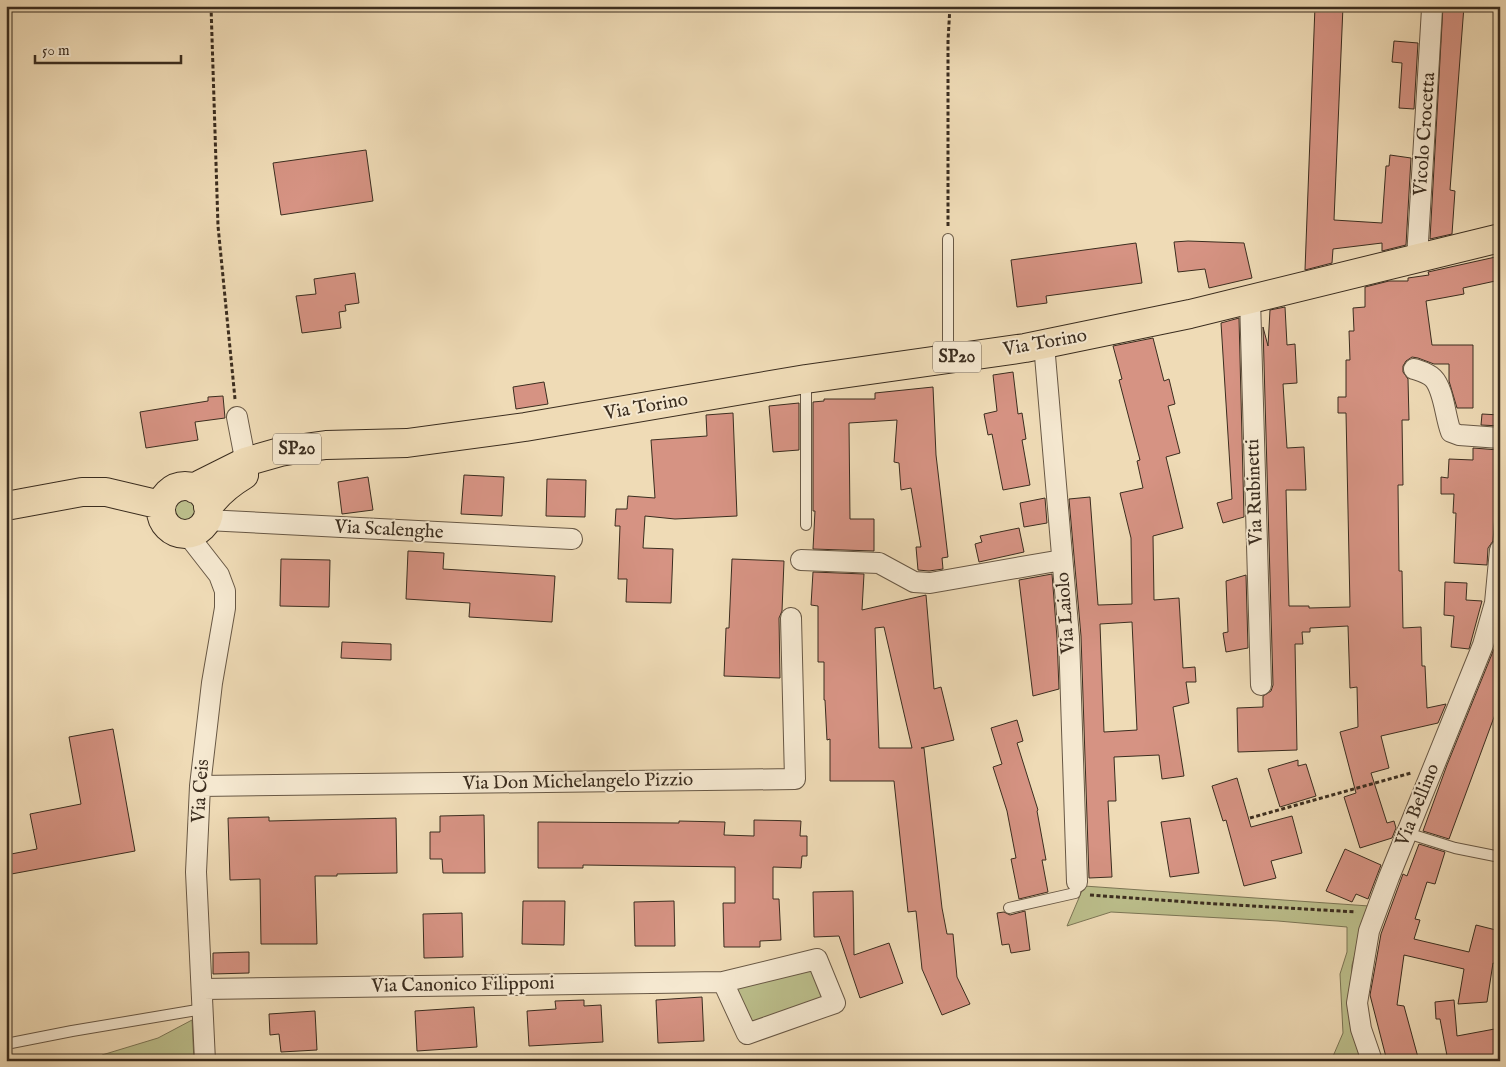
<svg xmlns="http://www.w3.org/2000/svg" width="1506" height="1067" viewBox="0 0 1506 1067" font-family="'IM FELL English',serif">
<rect width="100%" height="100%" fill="#efdbb6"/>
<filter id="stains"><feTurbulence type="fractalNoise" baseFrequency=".004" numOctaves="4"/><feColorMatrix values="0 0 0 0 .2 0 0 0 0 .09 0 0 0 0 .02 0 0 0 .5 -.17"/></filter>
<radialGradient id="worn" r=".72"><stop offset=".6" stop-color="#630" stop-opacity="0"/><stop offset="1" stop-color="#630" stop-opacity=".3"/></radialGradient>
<path fill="#bcbf8c" stroke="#7c7656" d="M170 510a13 13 0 1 1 26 0a13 13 0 1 1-26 0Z
M1084,886L1369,906L1352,965L1350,1018L1363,1061H1331L1343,1033L1340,974L1347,952V927L1278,921L1111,912L1067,926Z
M817,959L835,1003L747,1034L723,982Z
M192,1020L194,1061H101L102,1055L158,1038Z"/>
<path fill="#d69383" stroke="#3b2d1f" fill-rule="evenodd" d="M1315,6H1343L1334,220L1382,223L1386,166H1389L1390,155L1411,158L1406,245L1382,251V243L1333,249L1332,263L1305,270Z
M1443,6H1464L1450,190L1455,191L1452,234L1430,239Z
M1394,41L1418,43L1414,109L1399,108L1402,63L1392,62Z
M366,150L373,201L281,215L273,163Z
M1188,241L1244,243L1252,278L1209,288L1205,269L1178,272L1174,242Z
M1136,243L1142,283L1046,296L1047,303L1017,307L1011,260Z
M1500,256V280L1463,288L1464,294L1426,301L1432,345H1473V408H1457L1449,381V364H1434L1418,358L1412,357L1406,361L1403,366V372L1408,379L1409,420H1402L1403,485H1398L1399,571H1402L1403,628L1421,627L1422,666H1425L1427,708L1446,704L1438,723L1381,736L1389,768L1371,773L1387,823L1394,821L1396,828L1392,838L1360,848L1344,797L1356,793L1340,732L1358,727L1357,687L1350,688L1348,626L1310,628V632H1302L1303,644H1295L1297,750L1238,752L1237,708L1263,707V696L1271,691L1273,685L1263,327L1268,346L1270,310L1285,307L1287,345L1295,344L1297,383L1283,384L1287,448L1304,447L1306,490H1286L1289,606H1309V608L1350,607L1346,413H1338V397H1346V360H1350L1349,331H1354L1353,308L1365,307V287L1389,281H1408V278L1429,275L1428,272Z
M355,273L359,303L345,305L346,311L339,312L341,328L302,333L296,296L316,294L314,279Z
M1239,318L1244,517L1223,523L1217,503L1232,499L1221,323Z
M1153,338L1164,381L1169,379L1175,404L1168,406L1180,453L1166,457L1183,528L1153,536L1154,600L1179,598L1183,668L1195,667L1196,682H1186L1189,703L1173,707L1184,776L1162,779L1159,755L1114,757L1116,801H1108L1112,877L1089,878L1081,636L1069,499L1090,497L1098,605L1132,604L1131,538L1120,493L1143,488L1137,461L1140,460L1119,380L1122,379L1113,346ZM1132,622L1137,730L1104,732L1100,624Z
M1013,372L1018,414L1022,413L1026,439L1022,440L1030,485L1003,490L992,434L988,435L984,414L997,411L993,375Z
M544,382L548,404L516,409L513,387Z
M933,387L936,455L948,557L942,558L943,569L929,571L918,570L916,547H921L911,488L901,490L899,463L894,462L897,420L849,423L850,519H874V551L813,549L815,511H813V402L824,401V399H875V393Z
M223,396L225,418L195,422L198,440L146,448L140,412L208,401V397Z
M799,403V450L773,452L769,406Z
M733,413L737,516L675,519L645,516L643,548L673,549L671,603L626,602L627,579H618L620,526H615L616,509H627L628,496L655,498L651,440L707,436L706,415Z
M1482,414L1500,415V426L1481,425Z
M1473,448L1499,450V515L1495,514L1493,541L1488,548L1487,565L1454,563L1456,513H1453L1454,494H1441V477L1448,478L1449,459L1473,460Z
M464,475L504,477L502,516L461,514Z
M368,477L373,510L342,514L338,482Z
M547,479L586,480L585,517L546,516Z
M1045,498L1047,523L1024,527L1020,503Z
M1019,528L1024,552L979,562L975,544L982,542L980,536Z
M408,551L444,553L443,569L555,576L552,622L469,617L470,603L406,599Z
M281,559L330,560L329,607L280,606Z
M732,559L784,561L782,611L779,618L780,678L724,676L726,628H729Z
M813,572L864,574L862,610L926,595L934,689L941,687L954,740L921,748H924L942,908L947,934H953L957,977L970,1004L942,1015L922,969L916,911L908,912L894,781H830V739L827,740L825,700H824V662H818V606L811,605ZM884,627L912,748H879L875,628Z
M1052,574L1057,638L1059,689L1033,696L1019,580Z
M1246,575L1248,648L1226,652L1223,633L1228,632L1226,581Z
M1445,582L1467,583L1466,600L1482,601L1469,649L1451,647L1454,616L1444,615Z
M1500,630V701L1449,839L1423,831L1447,765L1494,649Z
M342,642L391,644V660L341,658Z
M1017,720L1023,741L1017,743L1038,810L1037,811L1046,860H1042L1048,892L1019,899L1011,859L1016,858L1007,811L993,767L1002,764L991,728Z
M113,729L135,851L6,875V855L37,849L30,814L81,804L69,737Z
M1298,760V766L1306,764L1316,796L1280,807L1268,769Z
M1237,778L1251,827L1292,816L1302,853L1271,861L1276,878L1244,886L1226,820L1223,821L1212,786Z
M484,815L485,873H443L442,859H430V832H440V816Z
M269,817V821L396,818L397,873L337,874V876H315L317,944H261L260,879L230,880L228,818Z
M1190,818L1199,873L1170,877L1161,822Z
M754,820L801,821L800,836H807V856H802L801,868L773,867V899H779L781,940L760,941V947H724L723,903H735V867L583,865V868H538V822L679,823V821L725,822L724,835L754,836Z
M1419,844L1445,852L1435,884L1427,882L1415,919L1420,920L1414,939L1469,952L1476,925L1500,931V965L1493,963L1487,1002L1458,1004L1464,969L1404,955L1397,1005L1404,1006L1419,1061H1387L1370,995L1381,934L1403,874L1407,876Z
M1345,849L1381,865L1368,899L1356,894L1352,902L1326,891Z
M853,891L854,955L889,943L903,983L860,998L839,936L814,937L813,892Z
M523,901H565L564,945L522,944Z
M674,901L675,946H635L634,902Z
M1025,911L1030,950L1011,953L1009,944L1002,945L997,913L1004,912L1010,915Z
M462,913L463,957L424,958L423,914Z
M249,952V973L213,974V953Z
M702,997L704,1041L658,1043L656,1000Z
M584,1000V1006L601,1005L603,1042L529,1046L527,1011L556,1009L555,1001Z
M1454,1000L1457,1036L1500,1028V1061H1448L1440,1019H1436L1435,1002Z
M474,1007L477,1047L417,1051L415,1011Z
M315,1011L317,1050L281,1052L279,1034L270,1035L269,1014Z"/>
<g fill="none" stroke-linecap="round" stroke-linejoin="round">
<g stroke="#685845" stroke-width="12">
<path id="service" d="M948,239V358
M806,380V525
M1407,833L1455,848L1500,857
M1009,908L1075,893L1077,882
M6,1044L72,1031L203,1009"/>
</g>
<g stroke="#685845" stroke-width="22">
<path id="minor" d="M1417,258L1432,9
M1250,299L1261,685
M1044,344L1069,637L1077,882
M1414,369C1420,371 1428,373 1433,378C1444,389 1445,417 1451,432L1459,435L1500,438
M237,417L248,474
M206,520L572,539
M187,534L219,575L225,591V608L212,683L200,786L196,872L205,1061
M801,560L879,563L914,582L930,583L1062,560
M200,786L795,779L791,618
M203,989L723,982L817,959L835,1003L747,1034L723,982
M1372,1061L1361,1029L1357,1003L1369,931L1389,877L1483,645L1495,603L1500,550"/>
</g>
<g stroke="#3b2d1f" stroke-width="30">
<path id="primary" d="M161 510a24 24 0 1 1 48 0a24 24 0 1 1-48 0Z
M195,489L201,484L245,462L280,452L304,448L326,445L407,443L525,427L806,379L1025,348L1190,314L1500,238
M6,506L82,492H106L161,505
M208,507C218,493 229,484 244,475"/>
</g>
<path stroke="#3b2d1f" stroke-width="3" stroke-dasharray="4 2.5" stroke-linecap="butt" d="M211,6L218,226L235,399
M948,226V41L950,6
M1250,818L1411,773
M1090,895L1202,903L1356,912"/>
<use href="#service" stroke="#f5e8d0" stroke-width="10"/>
<use href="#minor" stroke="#f5e8d0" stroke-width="20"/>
<use href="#primary" stroke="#efdbb6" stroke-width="28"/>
</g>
<g text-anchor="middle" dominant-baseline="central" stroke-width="4" stroke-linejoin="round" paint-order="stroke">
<g fill="#f5e8d0" stroke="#736554" stroke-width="1">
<rect x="933" y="341.5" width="48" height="31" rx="4"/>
<rect x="273" y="433.5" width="48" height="31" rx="4"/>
</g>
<g font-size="18" font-weight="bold" fill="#3b2d1f">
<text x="957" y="357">SP20</text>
<text x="297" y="449">SP20</text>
</g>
<g font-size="19" fill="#3b2d1f" stroke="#f5e8d0">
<text transform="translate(1425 134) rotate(-86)">Vicolo Crocetta</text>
<text transform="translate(1045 343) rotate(-10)">Via Torino</text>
<text transform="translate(646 407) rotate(-10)">Via Torino</text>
<text transform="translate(1255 492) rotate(-92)">Via Rubinetti</text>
<text transform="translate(389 530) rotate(3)">Via Scalenghe</text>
<text transform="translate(1066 613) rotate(-94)">Via Laiolo</text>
<text transform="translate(578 782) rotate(-1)">Via Don Michelangelo Pizzio</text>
<text transform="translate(201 791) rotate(-86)">Via Ceis</text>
<text transform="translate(1418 805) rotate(-68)">Via Bellino</text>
<text transform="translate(463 985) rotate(-1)">Via Canonico Filipponi</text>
</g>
</g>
<rect width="1506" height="1067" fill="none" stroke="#efdbb6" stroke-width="25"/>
<rect x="8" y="8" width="1491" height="1052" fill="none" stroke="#3b2d1f" stroke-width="2.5"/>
<rect x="12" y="12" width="1481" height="1042" fill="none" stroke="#3b2d1f"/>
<path d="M35 55v8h146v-8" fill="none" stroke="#3b2d1f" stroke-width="2.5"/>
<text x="42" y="55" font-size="15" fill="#3b2d1f" stroke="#f5e8d0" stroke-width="4" paint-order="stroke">50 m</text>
<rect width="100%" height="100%" filter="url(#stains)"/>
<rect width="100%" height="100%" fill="url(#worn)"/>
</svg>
